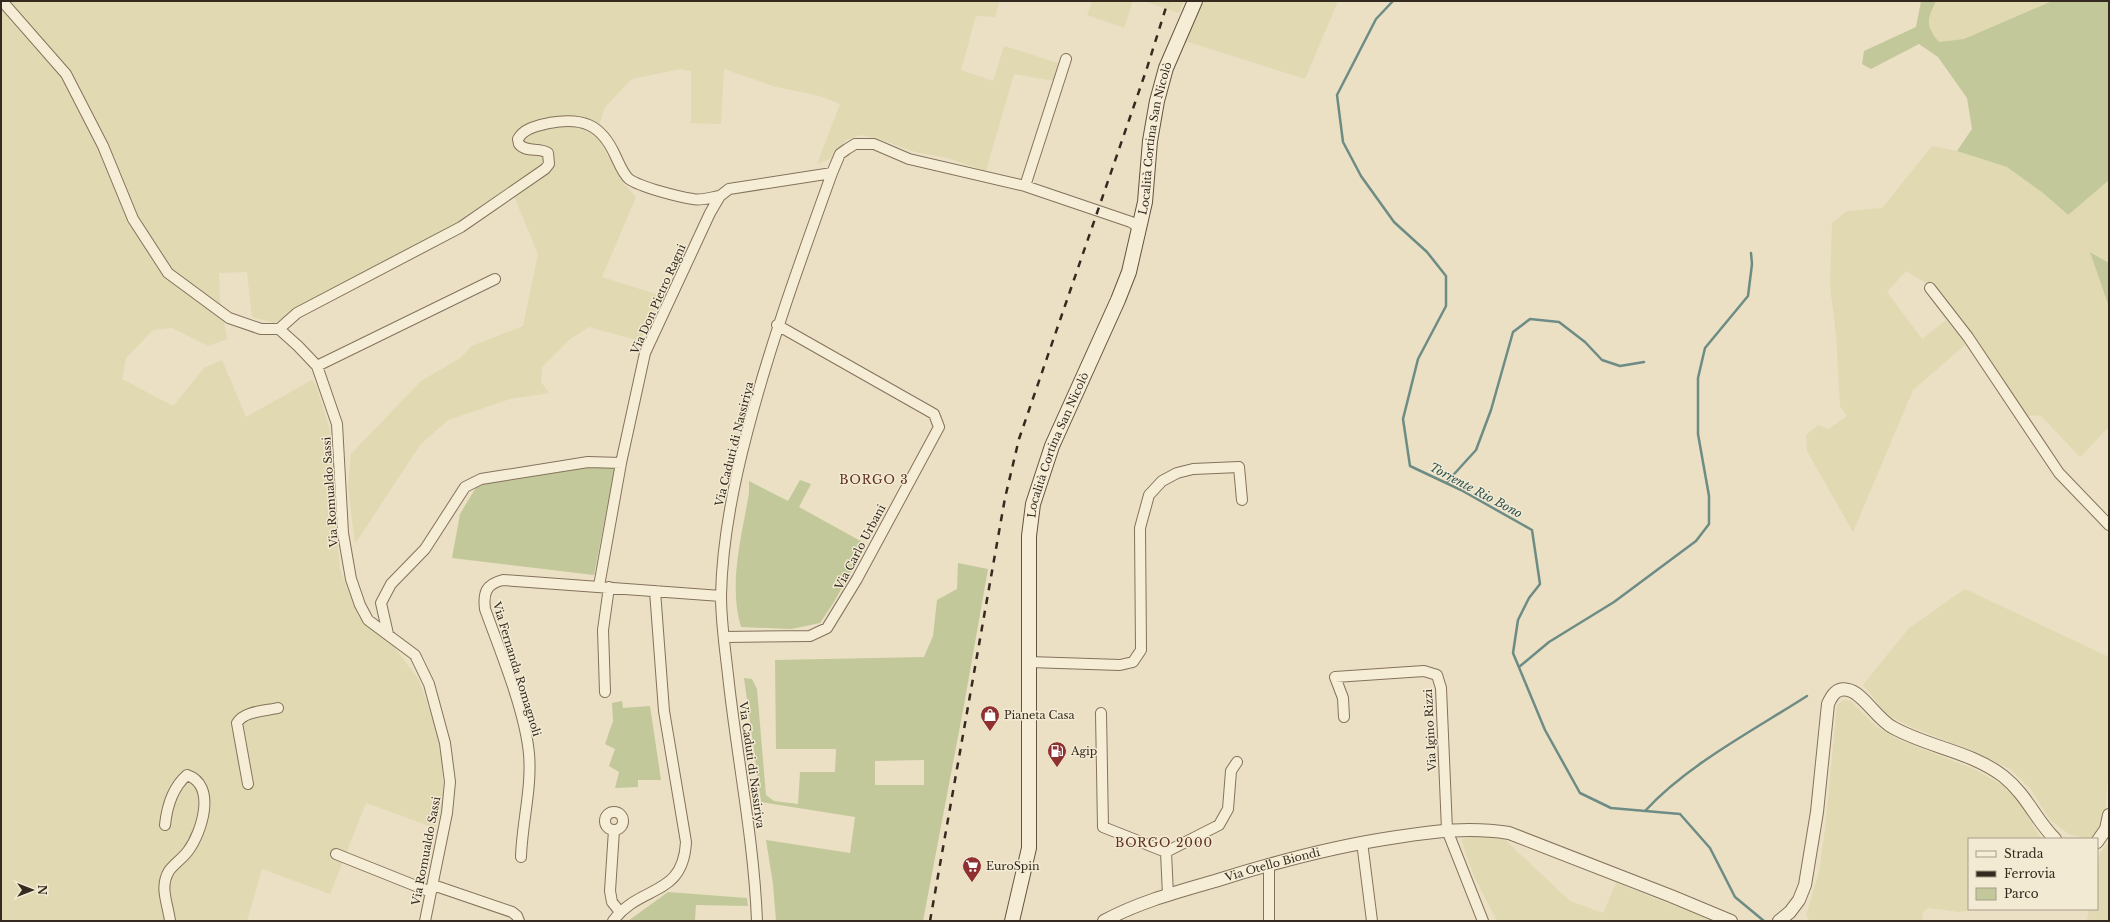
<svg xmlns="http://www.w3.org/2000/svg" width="2110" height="922" viewBox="0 0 2110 922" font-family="'Libre Baskerville',serif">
<rect width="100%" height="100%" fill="#ebe0c4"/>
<path fill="#e0d9b2" d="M1,1H1000L995,17L976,16L961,70L993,81L1004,46L1058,63L1054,81L1014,74L986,171L947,158L915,152L879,139L861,135L846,140L832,158L817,164L840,104L820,96L776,87L724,69L721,124L691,123V71L681,69L632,79L605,107L596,135L624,184L636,197L602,277L662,296L640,341L589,327L570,339L542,367L541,382L549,393L510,399L448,420L420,445L355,544L348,486L351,454L421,381L459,359L472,346L523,326L538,254L510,187L435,237L343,283L274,323L252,317L247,272L219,273L220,299L227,339L209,346L172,328L153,330L126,358L122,379L173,406L204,368L222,360L246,417L312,380L316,385L330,430L333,491L340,569L359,618L390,641L419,680L441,743L444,802L435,828L366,803L330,894L262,869L247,921H1Z
M1092,1H1133L1124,28L1087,15Z
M1143,1H1184L1179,13Z
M1203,1H1338L1305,79L1185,41Z
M1935,1H2052L1964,39L1939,42L1930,31L1928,17Z
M1932,146L1957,151L2007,167L2043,193L2067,215L2109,180V263L2091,252L2109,307V427L2080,457L2040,415L2028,416L1941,292L1906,271L1887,292L1922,339L1946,320L1966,344L1913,390L1853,532L1807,451L1806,435L1818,425L1829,429L1847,416L1840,406L1836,335L1830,286L1832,223L1847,211L1882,208Z
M1965,589L2109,657V765L2105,812L2099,831L2089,839L2070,835L2050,820L2030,788L2010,769L1981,755L1912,727L1887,715L1863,685L1909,628Z
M1844,700L1851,701L1877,727L1899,740L1974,769L2006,787L2022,805L2041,839H1969V909H1978L1959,912L1928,908L1923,912L1922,921H1810L1806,915L1819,872L1825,830L1837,705Z
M1482,835L1505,840L1570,901L1603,913L1616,883L1713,921H1497L1473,874L1461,839Z
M2109,842V921H2087L2089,909H2097V866L2100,853Z"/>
<path fill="#c2c899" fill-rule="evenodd" d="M1921,1H1936C1927,19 1925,26 1939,42L1964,39L2052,1H2109V180L2068,215L2043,193L2007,167L1957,151L1972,129L1967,98L1938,57L1919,44L1871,69L1862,64L1864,51L1916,27Z
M2090,252L2109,263V307Z
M580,466L615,467L594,575L452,558L460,514L478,484Z
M800,480L811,484L799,507L866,544L834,602L820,623L791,629L741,627C728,584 742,535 749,493V481L788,501Z
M958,563L988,569L964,705L923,921H776L773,884L766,840L850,853L855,817L761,802L744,678L752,679L757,689L766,795L774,801L798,804L800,772H835L836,749H776L775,660L924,657L933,636L937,600L957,589ZM924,760V785H875V761Z
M622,701L623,708L650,706L661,780H638V787L615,788L619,772L609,766L615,749L605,744L613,721L612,703Z
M668,892L747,898L748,906L696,905L695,921H628Z"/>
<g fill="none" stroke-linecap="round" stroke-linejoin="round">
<path stroke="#6d8c85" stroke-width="2.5" d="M1393,1L1376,19L1337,95L1343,142L1361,176L1394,222L1427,252L1446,276V306L1418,359L1403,419L1410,466L1461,490L1532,530L1540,584L1529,598L1518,620L1513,653L1545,730L1580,793L1611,808L1680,814L1710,848L1735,897L1764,921
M1446,483L1476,450L1491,410L1513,332L1530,319L1559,322L1585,342L1602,360L1620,366L1644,362
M1519,667L1549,642L1614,602L1696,541L1709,524V496L1698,434V378L1705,348L1748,296L1752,264L1751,253
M1645,811C1687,765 1754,730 1807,696"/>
<g stroke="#84725c" stroke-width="12">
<path id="minor" d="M2,1L66,74L103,146L133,219L168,273L229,318L261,329H279L297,313L461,227L545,169L549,164L548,153C539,147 526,153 519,144L518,139C524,128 537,126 549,123C582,117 601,124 615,155C619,163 623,174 629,179C640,187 679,197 693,199C701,201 712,197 720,196
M1025,186L1066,59
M1930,288L1968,337L2059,473L2109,525
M279,329L298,346L317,366L337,424L343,533L351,579L360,605L368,620L415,655L429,684L445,743L450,782L447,813L425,921
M317,366L495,279
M599,586L621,463L645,353L710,213L720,196L729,189L832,173
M388,634L381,603L391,584L425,549L465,487L481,479L588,462L621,463
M724,637L810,636L827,628L857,579L939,427L934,414L777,325
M1029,662L1120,665L1133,662L1141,650L1140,528L1149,495L1162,481L1177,473L1193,469L1239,467L1242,500
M605,692L603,630L609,587
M1101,713L1103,827L1166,852
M1344,717L1343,698L1335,677L1424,671L1437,675L1441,688L1447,830L1483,921
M248,784L237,723C244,711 265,711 278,708
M605 821a9 9 0 1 1 18 0a9 9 0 1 1-18 0Z
M165,825C167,806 172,788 187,775C217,785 202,832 188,851C183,858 173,865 169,871C159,887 168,904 170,921
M614,830L610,891L612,902L620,912
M1362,842L1372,921
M336,854L431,892
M521,857C522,823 532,788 529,754C525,710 500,651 485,609C483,593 486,584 503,580L721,596
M1269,864V921
M433,885L512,912L517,916L519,921
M1168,895L1166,852L1219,825L1228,809L1231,771L1237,762
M613,921C640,884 683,898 686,842L664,711L655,591
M757,921C754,842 738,763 729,684C726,655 721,625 721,596C722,540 733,486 747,433C770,344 801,259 832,173L840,154L847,149L855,144H874L909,159L1025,186L1131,222L1140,228"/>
</g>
<g stroke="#84725c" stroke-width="14">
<g id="tertiary">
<path d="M2097,842L2106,829L2109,815"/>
<path id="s1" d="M1104,921C1139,902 1177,892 1215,881C1275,862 1335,846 1397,837C1435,831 1471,827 1509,833L1671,896L1731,921"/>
<path d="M1779,921L1790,912L1799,900L1805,885L1817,812L1828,704C1832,695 1837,687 1848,690C1862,692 1877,719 1892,727C1927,747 1970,751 2003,776C2027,795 2035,819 2055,839"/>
</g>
</g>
<g stroke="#66533f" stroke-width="16">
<g id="secondary">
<path id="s2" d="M1012,921L1029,848V536L1033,504L1052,446L1118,300L1129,272L1145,202L1150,141L1157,101L1166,68L1195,1"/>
</g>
</g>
<use href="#minor" stroke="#f6edd7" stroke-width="10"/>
<use href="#tertiary" stroke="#f6edd7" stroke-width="12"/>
<use href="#secondary" stroke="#f6edd7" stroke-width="14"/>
<path stroke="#352a1f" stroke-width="2.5" stroke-dasharray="7 7" stroke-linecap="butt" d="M930,921L1005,498L1019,439L1147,68L1168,1"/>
</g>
<defs>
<g id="shop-pin" transform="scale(1)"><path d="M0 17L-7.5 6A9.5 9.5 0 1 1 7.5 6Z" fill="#8f3130" stroke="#f3ead3"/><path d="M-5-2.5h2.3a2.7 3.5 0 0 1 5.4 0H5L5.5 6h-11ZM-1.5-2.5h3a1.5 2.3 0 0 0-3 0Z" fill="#fff"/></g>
<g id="fuel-pin" transform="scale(1)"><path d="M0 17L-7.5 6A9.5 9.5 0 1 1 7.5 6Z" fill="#8f3130" stroke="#f3ead3"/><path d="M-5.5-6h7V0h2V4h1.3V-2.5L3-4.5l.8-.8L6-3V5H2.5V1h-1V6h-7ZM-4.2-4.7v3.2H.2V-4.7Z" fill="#fff"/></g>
<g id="supermarket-pin" transform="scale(1)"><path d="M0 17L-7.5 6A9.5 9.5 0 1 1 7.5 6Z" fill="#8f3130" stroke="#f3ead3"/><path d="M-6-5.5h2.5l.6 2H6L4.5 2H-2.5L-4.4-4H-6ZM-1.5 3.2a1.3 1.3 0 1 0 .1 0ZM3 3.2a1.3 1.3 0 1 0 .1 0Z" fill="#fff"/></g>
</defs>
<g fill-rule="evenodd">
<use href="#shop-pin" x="990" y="715"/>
<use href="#fuel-pin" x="1057" y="751"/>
<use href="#supermarket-pin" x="972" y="866"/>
</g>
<g text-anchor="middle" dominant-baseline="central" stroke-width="3" stroke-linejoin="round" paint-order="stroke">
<g font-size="11" fill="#352a1f" stroke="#f3ead3">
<text stroke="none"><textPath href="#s2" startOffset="807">Località Cortina San Nicolò</textPath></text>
<text transform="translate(658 299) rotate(-66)">Via Don Pietro Ragni</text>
<text transform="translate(734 444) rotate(-76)">Via Caduti di Nassiriya</text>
<text stroke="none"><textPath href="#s2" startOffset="483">Località Cortina San Nicolò</textPath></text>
<text transform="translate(330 492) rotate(-94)">Via Romualdo Sassi</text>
<text transform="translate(860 547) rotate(-62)">Via Carlo Urbani</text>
<text transform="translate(517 669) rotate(73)">Via Fernanda Romagnoli</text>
<text transform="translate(1430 730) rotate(-93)">Via Igino Rizzi</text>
<text transform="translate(752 765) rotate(82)">Via Caduti di Nassiriya</text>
<text transform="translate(426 851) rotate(-79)">Via Romualdo Sassi</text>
<text stroke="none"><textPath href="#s1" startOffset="178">Via Otello Biondi</textPath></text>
</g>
<g font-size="11" fill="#352a1f" stroke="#f3ead3" text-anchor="start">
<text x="1004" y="715">Pianeta Casa</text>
<text x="1071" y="751">Agip</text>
<text x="986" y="866">EuroSpin</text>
</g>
<g font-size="12" letter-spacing="1" fill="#5f2f21" stroke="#f3ead3">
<text x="874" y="479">BORGO 3</text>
<text x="1164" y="842">BORGO 2000</text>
</g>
<g font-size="12" font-style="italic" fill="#2f5452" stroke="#f3ead3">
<text transform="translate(1476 490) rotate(28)">Torrente Rio Bono</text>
</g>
</g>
<rect width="2110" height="922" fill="none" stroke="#352a1f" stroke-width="4"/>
<rect x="1968" y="838" width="130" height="72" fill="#f3ead3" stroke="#a79d8b"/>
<rect x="1976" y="851" width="20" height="6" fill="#f6edd7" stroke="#a79d8b"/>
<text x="2004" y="858" font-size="12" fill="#352a1f">Strada</text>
<rect x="1976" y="871" width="20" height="6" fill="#352a1f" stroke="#a79d8b"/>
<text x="2004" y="878" font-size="12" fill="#352a1f">Ferrovia</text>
<rect x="1976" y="888" width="20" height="12" fill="#c2c899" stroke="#a79d8b"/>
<text x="2004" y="898" font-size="12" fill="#352a1f">Parco</text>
<g transform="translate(32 890) rotate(90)" stroke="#f3ead3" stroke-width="3" paint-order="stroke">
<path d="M0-3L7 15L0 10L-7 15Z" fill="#352a1f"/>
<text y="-6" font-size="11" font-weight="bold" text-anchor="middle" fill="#352a1f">N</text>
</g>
</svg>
